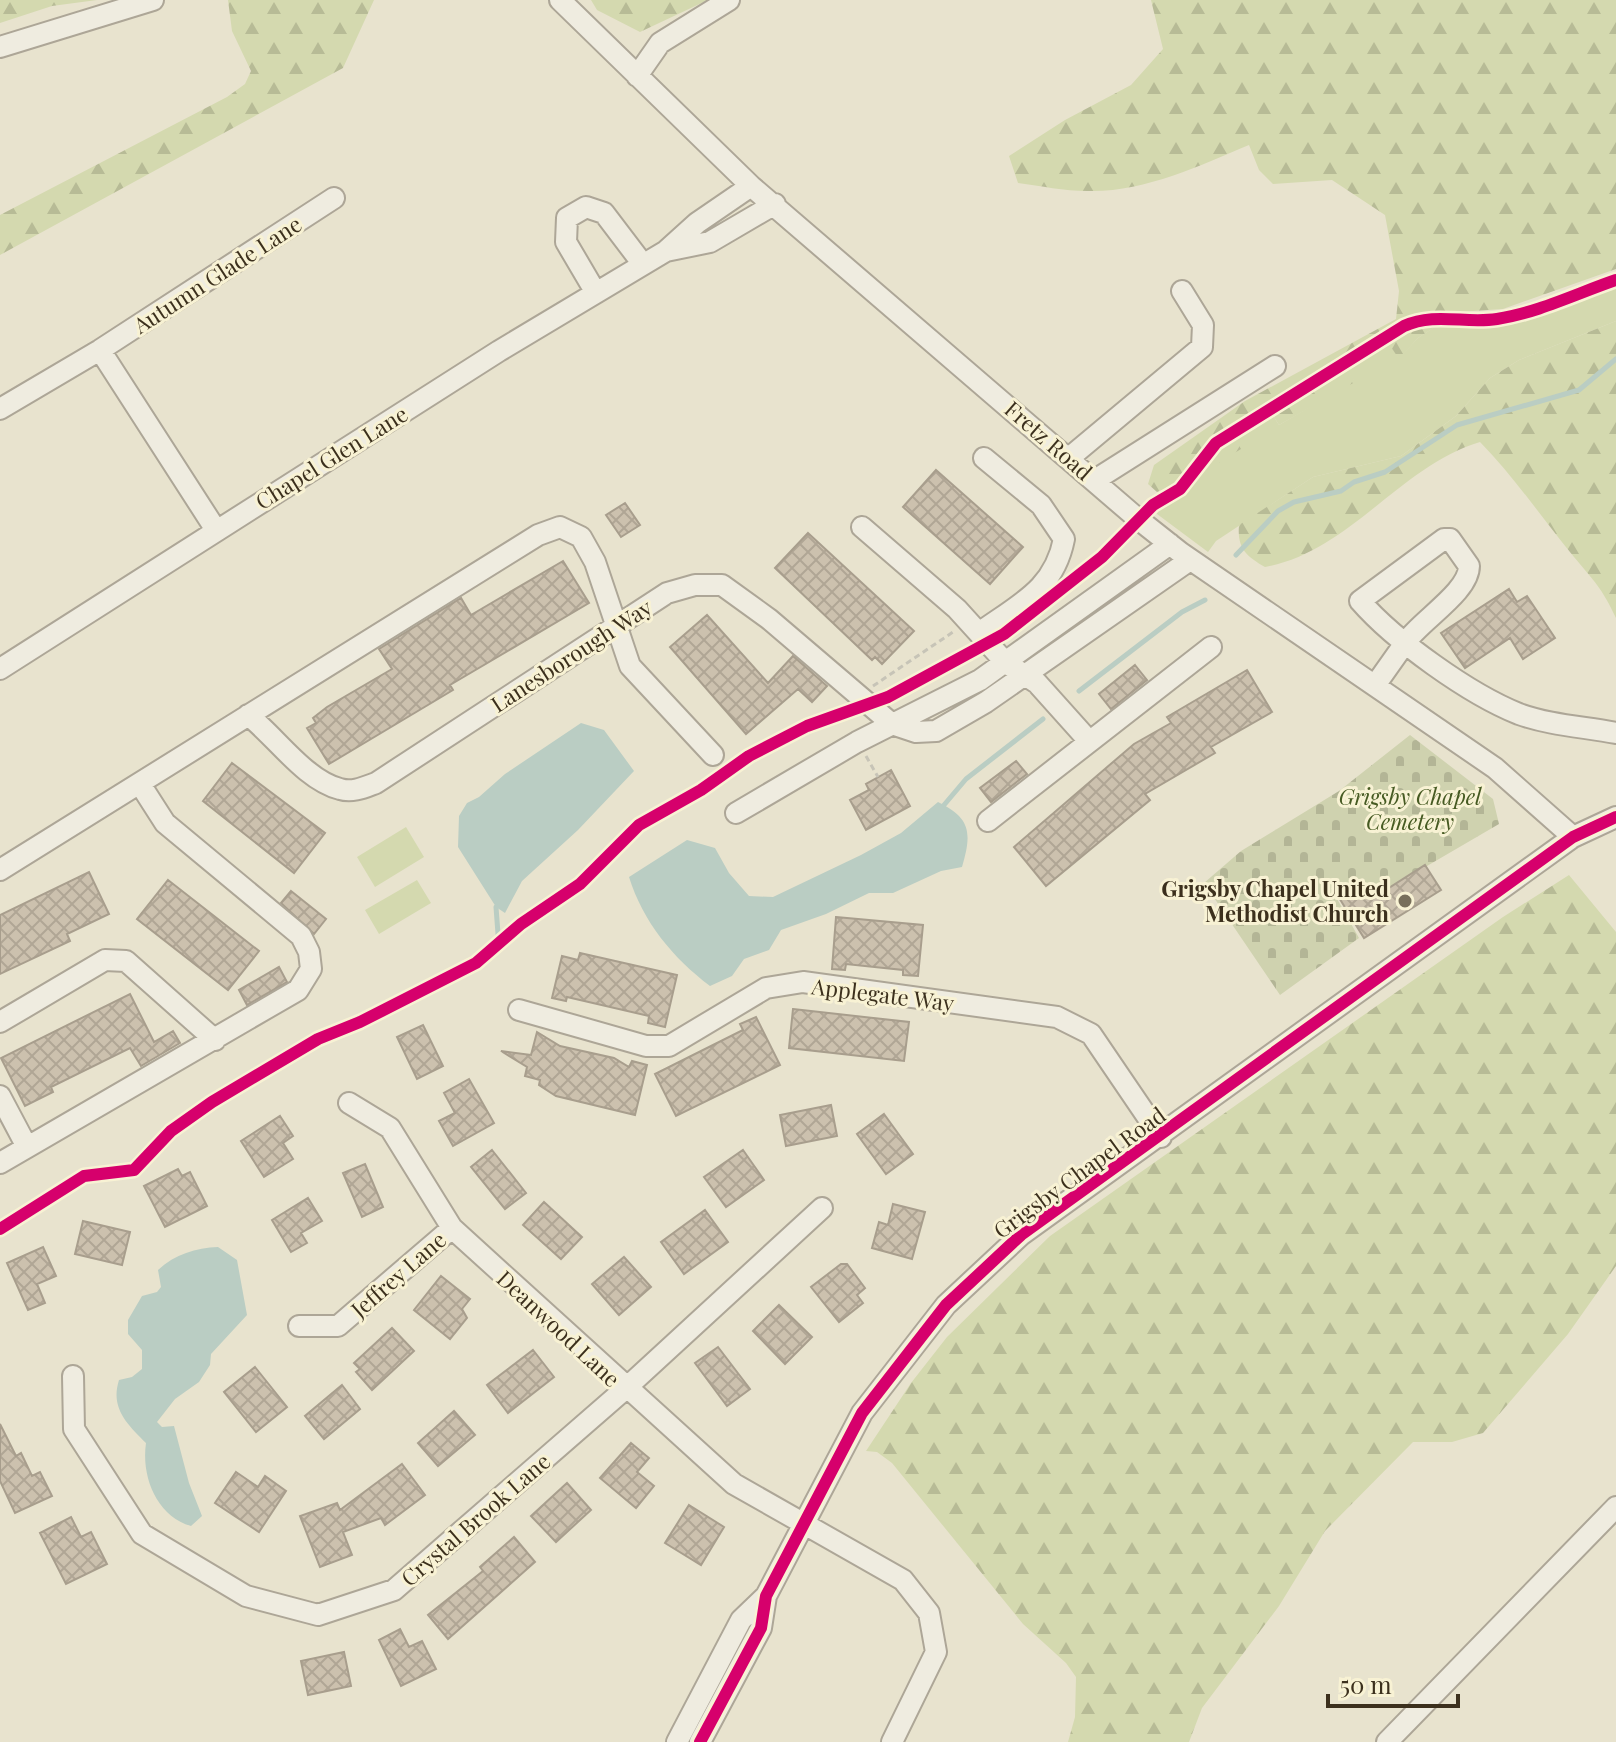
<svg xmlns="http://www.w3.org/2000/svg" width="1616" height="1742" viewBox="0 0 1616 1742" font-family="'Playfair Display',serif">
<defs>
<pattern id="forest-firs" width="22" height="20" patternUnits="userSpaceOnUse" patternTransform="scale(2)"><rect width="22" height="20" fill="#d4d9af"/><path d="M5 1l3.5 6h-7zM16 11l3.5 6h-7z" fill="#b7bb96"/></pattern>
<pattern id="cemetery-stones" width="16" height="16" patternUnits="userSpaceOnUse" patternTransform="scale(2)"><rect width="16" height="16" fill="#cfd2af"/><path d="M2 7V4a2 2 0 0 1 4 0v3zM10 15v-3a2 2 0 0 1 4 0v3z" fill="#b3b596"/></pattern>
<pattern id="building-cross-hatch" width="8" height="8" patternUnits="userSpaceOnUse" patternTransform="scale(2)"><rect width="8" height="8" fill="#ccc1ae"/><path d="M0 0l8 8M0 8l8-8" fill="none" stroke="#b0a695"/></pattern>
</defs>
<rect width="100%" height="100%" fill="#e8e3ce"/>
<path fill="#d4d9af" d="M1616,281V321L1519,360L1490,378L1456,416L1401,456L1313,477L1216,541L1208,552L1153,511L1184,489L1190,478L1240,449L1229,428L1267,406L1279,425L1354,381L1341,358L1383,335L1399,358L1418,338L1445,320L1473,323L1507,319Z
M406,827L424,857L375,887L357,857Z
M417,880L431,903L379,934L365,910Z"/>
<path fill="url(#forest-firs)" d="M0,0H97L52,6L0,23Z
M228,0H374L343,68L0,255V215L227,97L245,84L251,71L232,31Z
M591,0H708L640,32L597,10Z
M1151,0H1616V269L1503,309L1458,312L1418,338L1399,359L1383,335L1342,358L1355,382L1279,425L1267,406L1229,428L1241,449L1199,475L1157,492L1148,484L1154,465L1245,401L1396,319L1399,291L1385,215L1332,180L1273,184L1259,170L1249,145C1199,166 1142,193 1087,191C1064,191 1041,186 1018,183L1009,156L1065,120L1131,85L1163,49Z
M1616,321V618C1602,588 1594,581 1574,557C1542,518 1515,478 1480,442C1400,466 1349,552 1265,567C1246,556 1237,548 1239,525L1313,477L1401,456L1456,416L1490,378L1519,360Z
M1569,875L1616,932V1266L1568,1334L1483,1433L1452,1442H1413L1325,1531L1279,1606L1202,1708L1189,1742H1068L1075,1717L1076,1677L1066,1663L1023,1624L892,1463L877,1452L866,1451L911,1383L947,1337L1050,1236L1503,917Z"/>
<path fill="url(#cemetery-stones)" d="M1410,735L1493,799L1499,824L1391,887L1379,907L1362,881L1331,888L1359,938L1280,995L1204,883L1241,851L1339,791Z"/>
<path fill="#bacdc3" d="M581,723L604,730L634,771L578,830L522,881L505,913L496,907L458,847L459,816L467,803L479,797L505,774Z
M938,802C971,818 972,833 962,867L941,871L893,893H869L826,914L781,930L769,950L744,959L732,976L710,986C673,958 643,922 629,877L687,840L715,848L729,873L749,896L773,897L861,855L901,833Z
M218,1247L237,1260L247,1315L211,1354L210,1365L199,1382L175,1399L157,1422L162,1427L174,1426L189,1483L202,1516L191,1526C157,1516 141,1477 146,1443C127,1424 110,1408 119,1380L132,1377L142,1369V1350L128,1334V1320L142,1296L157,1292L161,1287L158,1270C175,1254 196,1248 218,1247Z"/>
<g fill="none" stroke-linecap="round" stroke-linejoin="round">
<path stroke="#bacdc3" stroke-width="5" d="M1236,555L1278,511L1294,502L1341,491L1354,482L1385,472L1457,425L1579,390L1616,359
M1079,691L1182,612L1205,600
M944,805L966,779L1043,719
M496,907L499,947"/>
</g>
<path fill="url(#building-cross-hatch)" stroke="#a89e8d" stroke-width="2" d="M936,470L1023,547L990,584L903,507Z
M625,503L640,525L621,537L606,515Z
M808,533L914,631L882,664L875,657L872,660L775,568Z
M563,561L589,603L450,685L453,690L329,764L307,728L316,723L313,718L327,707L392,669L379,649L461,598L471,615Z
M1509,589L1517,602L1527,596L1555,638L1523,659L1510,638L1465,668L1441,633Z
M707,615L768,683L793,656L827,686L812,702L798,689L746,734L670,647Z
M1135,665L1147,680L1111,709L1099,694Z
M1247,670L1272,712L1211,747L1215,753L1145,794L1150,800L1046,886L1014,847L1134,744L1171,723L1167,717Z
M1016,761L1027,774L991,802L980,788Z
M232,763L325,833L294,873L203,801Z
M891,770L910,806L866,830L850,800L869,790L866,784Z
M1425,865L1441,890L1364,938L1338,896L1362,880L1373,898Z
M89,872L109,914L67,934L70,941L0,974V915Z
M168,880L259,951L228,990L137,919Z
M291,891L326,919L314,934L281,903Z
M836,917L923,925L918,976L903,975V970L846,964L845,970L832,969Z
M580,953L677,975L665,1027L648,1023L649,1016L567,997L566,1001L552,998L562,956L578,960Z
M279,967L287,982L247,1005L239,990Z
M130,994L154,1042L173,1031L180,1043L141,1066L130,1048L51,1087L53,1092L25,1106L1,1058Z
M793,1009L909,1022L904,1061L789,1048Z
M756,1017L780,1065L676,1116L655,1074L743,1030L740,1024Z
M423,1025L443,1066L417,1079L397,1037Z
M537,1032L560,1046L614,1058L629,1067L632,1061L647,1065L635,1115L556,1096L539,1085L540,1080L525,1076L527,1067L501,1051L531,1055Z
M469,1079L494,1123L453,1146L439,1121L455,1113L444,1093Z
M831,1105L837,1136L786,1146L780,1115Z
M884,1114L913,1154L886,1174L857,1134Z
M280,1116L293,1136L283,1143L293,1159L264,1177L241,1141Z
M492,1150L526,1193L505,1209L471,1167Z
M743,1150L764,1180L726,1207L704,1177Z
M365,1164L383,1207L362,1217L343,1173Z
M178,1169L182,1176L190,1172L207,1206L165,1227L144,1186Z
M308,1198L322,1221L301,1233L307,1243L291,1252L272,1220Z
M544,1202L582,1237L561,1259L523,1225Z
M893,1204L925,1212L912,1259L872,1248L879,1222L888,1225Z
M705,1210L728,1242L684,1274L661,1242Z
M83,1221L130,1232L122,1265L75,1254Z
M43,1247L56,1276L37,1284L45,1303L28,1310L7,1263Z
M624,1257L651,1287L619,1315L592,1284Z
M841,1264H847L865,1288L857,1295L863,1303L839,1322L811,1287Z
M441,1276L470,1299L462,1309L467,1318L450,1339L414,1310Z
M779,1305L812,1337L785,1364L753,1331Z
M392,1328L414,1351L372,1390L356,1372L360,1369L354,1363Z
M718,1347L750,1389L727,1406L695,1363Z
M533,1350L554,1377L508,1413L487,1385Z
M255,1367L287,1407L256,1432L224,1392Z
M342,1385L360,1409L324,1439L305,1416Z
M454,1411L475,1435L438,1466L418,1443Z
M0,1424L16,1456L21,1453L32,1476L40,1472L52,1496L15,1513L0,1481Z
M631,1443L649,1458L637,1472L654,1486L636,1508L600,1478Z
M402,1464L425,1495L385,1525L381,1518L343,1532L352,1555L320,1567L300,1516L337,1503L340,1510Z
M236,1472L258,1487L265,1476L286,1491L259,1532L215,1503Z
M567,1483L591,1510L556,1542L531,1516Z
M689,1505L724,1527L701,1565L665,1543Z
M71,1517L81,1537L91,1532L107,1564L66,1584L40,1533Z
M514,1537L535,1562L448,1639L428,1615L483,1571L480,1567Z
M400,1629L409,1647L422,1641L436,1669L401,1686L379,1640Z
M344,1652L351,1686L308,1695L301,1661Z"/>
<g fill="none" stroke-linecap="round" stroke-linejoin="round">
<g stroke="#ada697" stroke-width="24">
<path id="minor" d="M560,0L751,186L1138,519L1181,553L1495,768L1573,837
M0,47L153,0
M637,76L660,43L729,0
M666,251L710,242L775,204
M596,293L566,242L567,218L586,207L604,213L642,263
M100,350L216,530
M0,409L100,350L334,198
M1069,458L1202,347L1203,325L1182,291
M1095,480L1275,366
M862,527L957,609L1006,663L1037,683L1089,741
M979,633C1019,604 1054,590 1064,539L1041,505L984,458
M0,669L499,351L666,251L697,223L751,186
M1376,684L1405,643C1421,620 1469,592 1469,566L1450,539H1444L1360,601C1395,641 1469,694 1519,714C1549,725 1585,727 1616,733
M248,715C276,737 305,780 340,789C353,793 365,787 376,783L667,593L695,585H722L769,619L892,724L916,732L936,731L986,702L1190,560
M736,813L857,742L980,680L1170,544
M988,821L1211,647
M0,870L538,535L560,527L581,537L595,562L630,666L713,755
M519,1010L646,1046H669L766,988L803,982L1057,1017L1091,1034L1161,1137
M0,1022L105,960L126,961L215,1040
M0,1096L27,1147
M349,1103L390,1128L452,1228L734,1484L903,1580L929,1613L936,1652L892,1742
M0,1163L298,990L311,969L309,952L301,936L165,823L140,784
M299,1326H338L452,1228
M73,1376L74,1429L142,1534L246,1596L318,1615L394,1590L625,1389L822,1208
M677,1742L741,1620L766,1596
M700,1742L761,1628L766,1596L862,1413L946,1305L1021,1235L1573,837L1616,817
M1387,1742L1616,1507"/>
</g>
<path stroke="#c7c4b7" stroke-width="3" stroke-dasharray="6 4" stroke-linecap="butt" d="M873,686L953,632
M866,756L878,777"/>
<use href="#minor" stroke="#efece0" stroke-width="20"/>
<g stroke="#f8f2d4" stroke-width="17">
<path id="cycleway" d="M0,1229L84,1176L134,1170L171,1131L212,1102L318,1039L360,1022L476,963L521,924L580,884L639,825L701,790L749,756L807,726L888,697L1004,634L1102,557L1153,505L1180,489L1216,443L1404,326C1435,312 1465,324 1497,319C1537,313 1578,293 1616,280
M700,1742L761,1628L766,1596L862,1413L946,1305L1021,1235L1573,837L1616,817"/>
</g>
<use href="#cycleway" stroke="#d6006c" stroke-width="12"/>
</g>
<circle fill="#786f5b" stroke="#f8f2d4" stroke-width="3" cx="1405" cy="901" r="8"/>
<g text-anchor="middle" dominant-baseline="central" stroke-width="6" stroke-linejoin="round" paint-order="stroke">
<g font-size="22" fill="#3c301d" stroke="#f8f2d4">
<text transform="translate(217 274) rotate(-33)">Autumn Glade Lane</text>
<text transform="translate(1049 440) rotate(41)">Fretz Road</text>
<text transform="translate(331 457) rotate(-32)">Chapel Glen Lane</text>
<text transform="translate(571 655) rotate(-33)">Lanesborough Way</text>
<text transform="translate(883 994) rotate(7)">Applegate Way</text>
<text transform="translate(1079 1172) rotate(-36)">Grigsby Chapel Road</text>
<text transform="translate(398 1274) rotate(-41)">Jeffrey Lane</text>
<text transform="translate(559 1328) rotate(43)">Deanwood Lane</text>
<text transform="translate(475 1519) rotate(-41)">Crystal Brook Lane</text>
</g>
<g font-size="22" font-style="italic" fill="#465a22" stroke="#f8f2d4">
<text x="1410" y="796">Grigsby Chapel<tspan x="1410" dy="25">Cemetery</tspan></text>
</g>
<g font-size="22" font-weight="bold" fill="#3c301d" stroke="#f8f2d4" text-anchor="end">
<text x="1389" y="888">Grigsby Chapel United<tspan x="1389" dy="25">Methodist Church</tspan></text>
</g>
</g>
<path d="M1328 1694v12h130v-12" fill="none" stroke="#3c301d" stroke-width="4"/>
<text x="1340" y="1694" font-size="24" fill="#3c301d" stroke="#f8f2d4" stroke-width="6" paint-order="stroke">50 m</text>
</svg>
